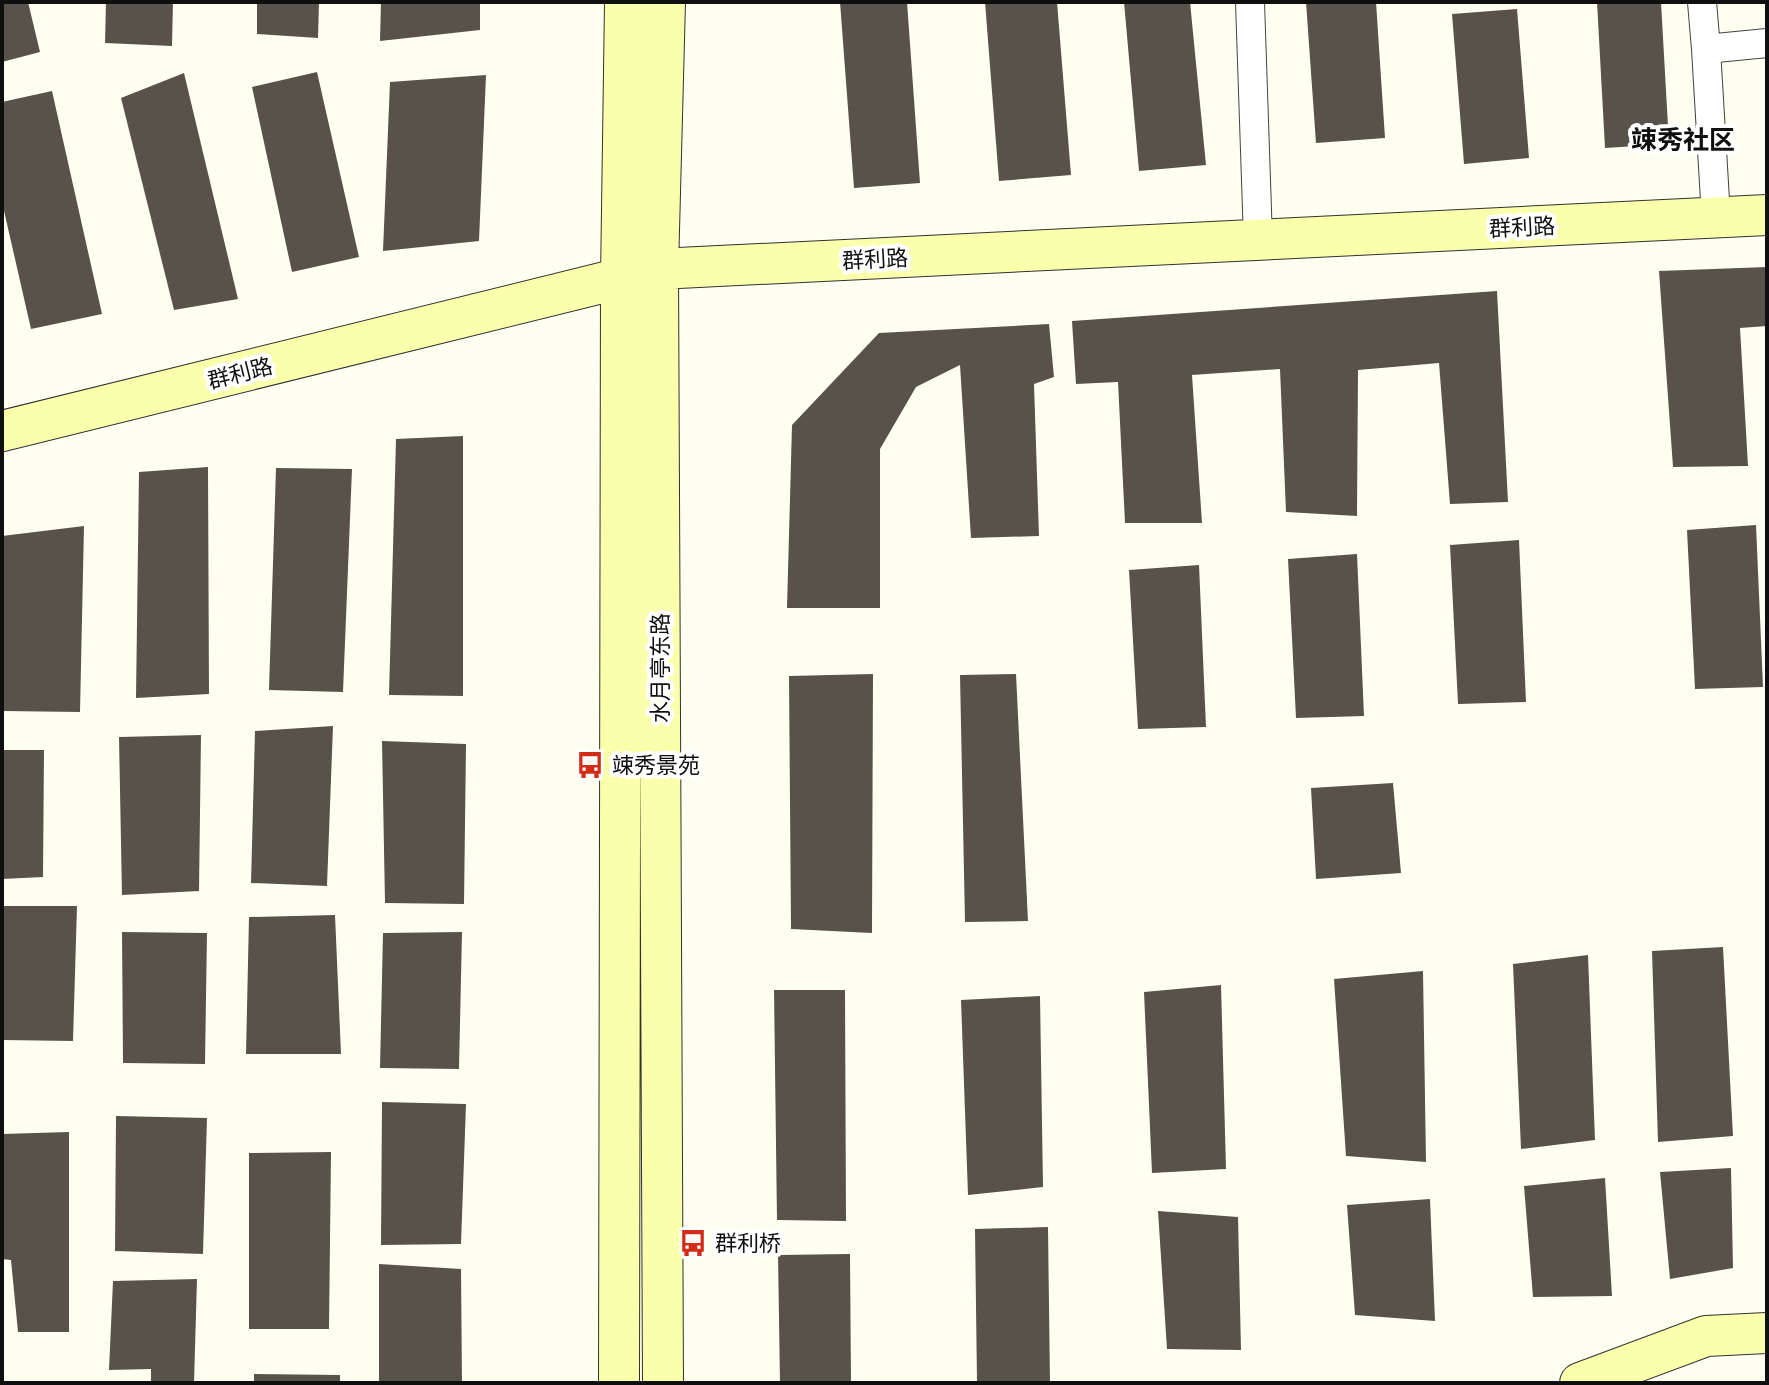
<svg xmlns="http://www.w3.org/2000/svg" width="1769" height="1385" viewBox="0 0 1769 1385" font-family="'Source Serif 4','Noto Sans SC',serif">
<rect width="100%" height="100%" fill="#fffff1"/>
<path fill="#59524a" d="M2,2H28L40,52L2,62Z
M106,2H173L172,46L105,43Z
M257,2H319L318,38L257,34Z
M381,2H480V30L380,41Z
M840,2H907L920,183L854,188Z
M985,2H1057L1071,175L999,181Z
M1124,2H1190L1206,165L1139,171Z
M1306,2H1376L1385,138L1316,143Z
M1597,2H1661L1669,144L1605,148Z
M1517,9L1529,158L1464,164L1452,14Z
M317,72L359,257L292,272L252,87Z
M184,73L238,299L174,310L121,98Z
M486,75L479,241L383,251L390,82Z
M52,91L102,314L31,329L2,202V102Z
M1767,267V326L1740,328L1748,466L1673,467L1659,271Z
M1497,291L1508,502L1450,504L1439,363L1358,370L1357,516L1286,512L1280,369L1192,375L1202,523H1125L1118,382L1076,384L1072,321Z
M1049,324L1054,377L1034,384L1039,536L971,538L960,365L916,387L880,449V608H787L792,425L879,333Z
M463,436V696L389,695L396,439Z
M208,467L209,694L136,698L139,472Z
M276,468L352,469L343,692L269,690Z
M1756,525L1763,687L1695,689L1687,530Z
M84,526L80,712L2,711V536Z
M1519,540L1526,702L1458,704L1450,545Z
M1357,554L1364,716L1296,718L1288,559Z
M1199,565L1206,727L1138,729L1129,570Z
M873,674L872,933L791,929L789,676Z
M1016,674L1028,921L965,922L960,675Z
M333,726L327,886L251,883L255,731Z
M201,735L199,891L122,895L119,737Z
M382,741L466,744L464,904L385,903Z
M2,750H44L43,877L2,879Z
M1393,783L1401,873L1316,879L1311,788Z
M2,906H77L73,1041L2,1040Z
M335,915L341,1054H246L249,917Z
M122,932L207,933L205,1064L123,1063Z
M462,932L459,1069L380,1068L383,933Z
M1723,947L1733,1136L1658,1142L1652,951Z
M1588,955L1595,1140L1521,1149L1513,964Z
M1423,971L1426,1162L1346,1156L1334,979Z
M1221,985L1226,1169L1152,1173L1144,992Z
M774,990H845L846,1221L777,1220Z
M1040,996L1043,1187L968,1195L961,1000Z
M382,1102L466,1104L461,1244L381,1245Z
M116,1116L207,1118L203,1254L115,1251Z
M69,1132V1332H18L11,1260L2,1259V1134Z
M331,1152L329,1329H249V1153Z
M1731,1168L1733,1268L1670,1279L1660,1172Z
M1605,1178L1612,1296L1533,1297L1524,1186Z
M1430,1199L1435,1321L1355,1315L1347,1205Z
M1158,1211L1238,1217L1241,1350L1167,1349Z
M1048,1227L1050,1383H977L975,1229Z
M850,1254L851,1383H780L778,1255Z
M379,1264L461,1269L462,1383H379Z
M197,1279L194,1383H151V1369L109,1370L113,1281Z
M254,1374L340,1375V1383H254Z"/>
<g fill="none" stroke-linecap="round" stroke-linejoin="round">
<g stroke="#424242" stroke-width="30">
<path id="street" d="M1250,2L1258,240
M1702,2L1706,49L1767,43
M1706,49L1716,217"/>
</g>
<g stroke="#313131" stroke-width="42">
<path id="secondary" d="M2,431L658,269L1767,215
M619,1383L621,279L625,2
M663,1383L658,269L665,2
M1580,1383L1706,1336L1767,1333"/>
</g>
<use href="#street" stroke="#fff" stroke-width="28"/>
<use href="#secondary" stroke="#faffac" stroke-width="40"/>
</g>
<defs>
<g id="bus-bare" transform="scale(2.16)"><path d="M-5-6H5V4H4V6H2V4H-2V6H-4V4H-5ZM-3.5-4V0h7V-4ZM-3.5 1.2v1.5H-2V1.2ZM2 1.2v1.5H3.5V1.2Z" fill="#d02c16" stroke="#fff" stroke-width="2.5" paint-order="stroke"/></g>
</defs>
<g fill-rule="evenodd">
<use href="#bus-bare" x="590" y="765"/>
<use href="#bus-bare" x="693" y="1243"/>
</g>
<g text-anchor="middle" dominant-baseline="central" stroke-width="8" stroke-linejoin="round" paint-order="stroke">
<g font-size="22" fill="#0f0f0f" stroke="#fff">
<text transform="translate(1522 227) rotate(-3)">群利路</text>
<text transform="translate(875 259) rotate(-3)">群利路</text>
<text transform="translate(240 373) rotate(-14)">群利路</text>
<text transform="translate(660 668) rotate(-90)">水月亭东路</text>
</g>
<g font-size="22" fill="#0f0f0f" stroke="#fff" text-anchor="start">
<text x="612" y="765">竦秀景苑</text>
<text x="715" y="1243">群利桥</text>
</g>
<g font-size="26" font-weight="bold" fill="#0f0f0f" stroke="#fff">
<text x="1683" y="140">竦秀社区</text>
</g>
</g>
<rect width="1769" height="1385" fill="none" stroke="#0f0f0f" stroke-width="8"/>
</svg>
